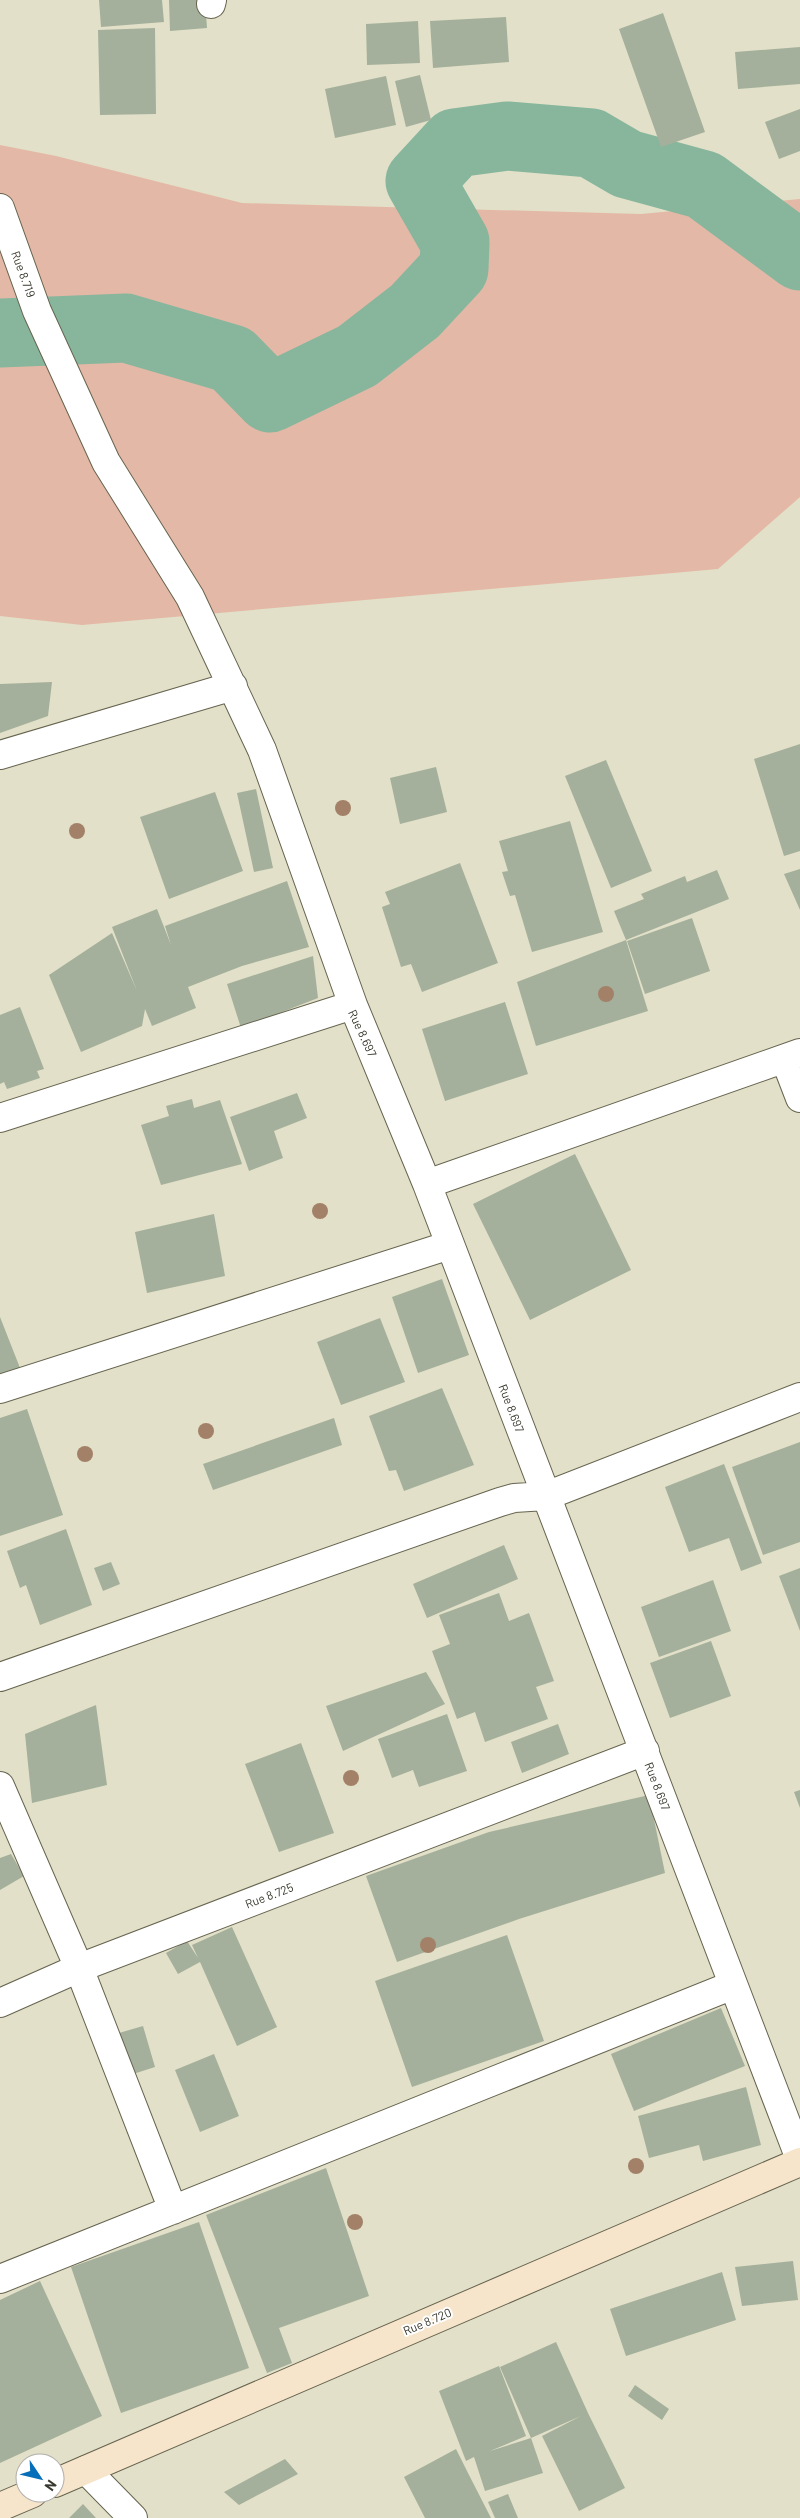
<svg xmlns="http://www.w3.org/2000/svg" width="800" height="2518" viewBox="0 0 800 2518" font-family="Barlow,sans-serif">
<rect width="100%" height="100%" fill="#e2e0c8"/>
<path fill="#e4b8a6" d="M0,145L56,156L242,203L641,214L800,199V497L718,569L82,625L0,616Z"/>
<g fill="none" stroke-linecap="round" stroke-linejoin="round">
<path stroke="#87b69d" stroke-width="69" d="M0,333L126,328L232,359L270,398L357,356L415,311L454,269L455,242L420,181L455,143L507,136L591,143L627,164L704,185L800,256"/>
</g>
<path fill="#a4b09b" d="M99,0H162L164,22L101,27Z
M169,0H205L207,28L170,31Z
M663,13L705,132L661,147L619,29Z
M506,17L509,62L433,68L430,21Z
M418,21L420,63L367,65L366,24Z
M155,28L156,114L100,115L98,30Z
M800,47V84L738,89L735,52Z
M420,75L431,120L406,127L395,81Z
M386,76L396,125L335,138L325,89Z
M800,109V151L779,159L765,122Z
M52,682L48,716L0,733V684Z
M800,744V851L784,856L754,759Z
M606,760L652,871L611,888L565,776Z
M436,767L447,812L400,824L390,778Z
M256,789L273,868L254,872L237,793Z
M215,792L243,871L169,899L140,817Z
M570,821L603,932L532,952L515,895L510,896L502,872L508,871L499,841Z
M460,863L498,963L422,992L411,964L401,967L382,907L390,904L385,892Z
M800,869V910L784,874Z
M717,870L729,899L626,940L614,911L644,899L641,894L685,876L687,882Z
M287,881L309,947L242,966L188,987L196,1008L152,1026L145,1009L142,1026L81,1052L49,975L112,933L137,991L112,927L157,909L171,945L165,926Z
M692,918L710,971L645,994L627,941Z
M626,940L648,1011L536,1046L517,982Z
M313,956L318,998L241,1028L227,984Z
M505,1002L528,1074L445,1101L422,1029Z
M20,1007L44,1069L37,1071L40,1078L7,1089L4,1082L0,1084V1015Z
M297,1093L307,1118L274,1131L283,1158L249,1171L230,1117Z
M192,1099L194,1108L220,1100L242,1164L161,1185L141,1125L169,1116L166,1106Z
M575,1154L631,1270L530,1320L473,1204Z
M214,1214L225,1276L147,1293L135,1232Z
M442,1279L469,1355L418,1373L392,1297Z
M0,1317L22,1373L0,1381Z
M380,1318L405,1382L341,1405L317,1342Z
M442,1388L474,1465L404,1491L396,1470L389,1471L369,1416Z
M27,1409L63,1515L0,1536V1418Z
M334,1418L342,1445L213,1490L203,1464Z
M800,1442V1542L763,1555L732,1467Z
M724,1464L762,1563L741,1571L729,1538L689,1552L665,1487Z
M66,1529L92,1605L40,1625L26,1585L20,1588L7,1551Z
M504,1545L518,1579L427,1618L413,1584Z
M111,1562L120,1584L103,1591L94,1568Z
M800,1568V1631L779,1576Z
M713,1580L731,1631L659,1657L641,1607Z
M499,1593L509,1621L529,1613L554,1681L536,1687L548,1719L485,1742L475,1712L457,1719L432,1651L450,1644L439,1615Z
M711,1641L731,1696L670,1718L650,1663Z
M426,1672L445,1704L343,1751L326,1706Z
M96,1705L107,1785L32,1803L25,1734Z
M447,1714L467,1771L419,1787L413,1770L392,1778L378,1739Z
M558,1724L569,1754L522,1773L511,1742Z
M301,1743L334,1833L279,1852L245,1764Z
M800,1790V1808L794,1792Z
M649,1795L665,1873L519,1919L397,1962L366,1876L489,1832Z
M11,1854L24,1876L0,1890V1858Z
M232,1927L277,2027L237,2046L200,1962L178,1974L166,1953L187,1941L198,1958L192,1945Z
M507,1935L544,2041L412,2087L375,1981Z
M721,2008L745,2066L634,2111L611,2054Z
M143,2026L155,2067L130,2075L119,2033Z
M214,2054L239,2116L200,2132L175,2070Z
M746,2087L761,2145L703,2161L699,2145L649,2158L638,2116Z
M326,2168L369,2296L279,2328L292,2363L267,2373L206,2215Z
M199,2222L249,2368L121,2413L71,2267Z
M793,2261L798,2300L742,2306L735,2267Z
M722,2272L736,2320L626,2356L610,2309Z
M40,2281L102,2416L0,2463V2300Z
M556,2342L588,2413L625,2488L579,2511L542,2436L581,2416L531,2438L500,2367Z
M499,2366L526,2436L490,2451L531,2438L543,2473L485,2491L474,2457L466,2461L439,2391Z
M635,2385L669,2409L662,2420L628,2396Z
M456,2449L469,2475L491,2518H425L404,2477Z
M285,2459L298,2474L239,2505L224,2492Z
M508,2494L518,2518H495L488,2502Z
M83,2504L96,2518H69Z"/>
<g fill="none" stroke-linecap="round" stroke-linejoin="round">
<g stroke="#66644f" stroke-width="30">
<path id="minor" d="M211,4L212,0
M0,208L37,311L106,462L190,597L262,750L353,1005
M0,755L233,686
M785,1059L800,1098
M0,1118L353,1005L427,1184L800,2159
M427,1184L800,1053
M0,1389L450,1245
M0,1677L500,1502L514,1498L546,1496L800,1397
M0,1786L79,1968L645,1751
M0,2003L79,1968L173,2210
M0,2279L733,1985
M86,2470L133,2518"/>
</g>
<g stroke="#66644f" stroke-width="30">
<path id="secondary" d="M55,2483L800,2162
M0,2507L33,2493"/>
</g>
<use href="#minor" stroke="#fff" stroke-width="28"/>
<use href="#secondary" stroke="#f6e4cb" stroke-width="28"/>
</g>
<g fill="#a38168">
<circle cx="343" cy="808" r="8"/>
<circle cx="77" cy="831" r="8"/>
<circle cx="606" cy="994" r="8"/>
<circle cx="320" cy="1211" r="8"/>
<circle cx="206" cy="1431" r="8"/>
<circle cx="85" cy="1454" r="8"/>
<circle cx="351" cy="1778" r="8"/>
<circle cx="428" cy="1945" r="8"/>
<circle cx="636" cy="2166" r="8"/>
<circle cx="355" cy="2222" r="8"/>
</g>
<g text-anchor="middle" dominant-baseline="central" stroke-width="4" stroke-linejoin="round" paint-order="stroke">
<g font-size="12" fill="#39382e" stroke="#fff">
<text transform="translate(24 274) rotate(70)">Rue 8.719</text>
<text transform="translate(363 1033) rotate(65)">Rue 8.697</text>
<text transform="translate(512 1408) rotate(69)">Rue 8.697</text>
<text transform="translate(658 1786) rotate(69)">Rue 8.697</text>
<text transform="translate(269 1895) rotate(-21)">Rue 8.725</text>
<text transform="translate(427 2321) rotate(-23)">Rue 8.720</text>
</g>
</g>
<g transform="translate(40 2478) rotate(125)"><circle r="24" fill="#ffffff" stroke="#b0afab"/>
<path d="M0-4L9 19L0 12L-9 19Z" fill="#076eba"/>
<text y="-8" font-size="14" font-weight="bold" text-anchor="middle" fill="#39382e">N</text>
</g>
</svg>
